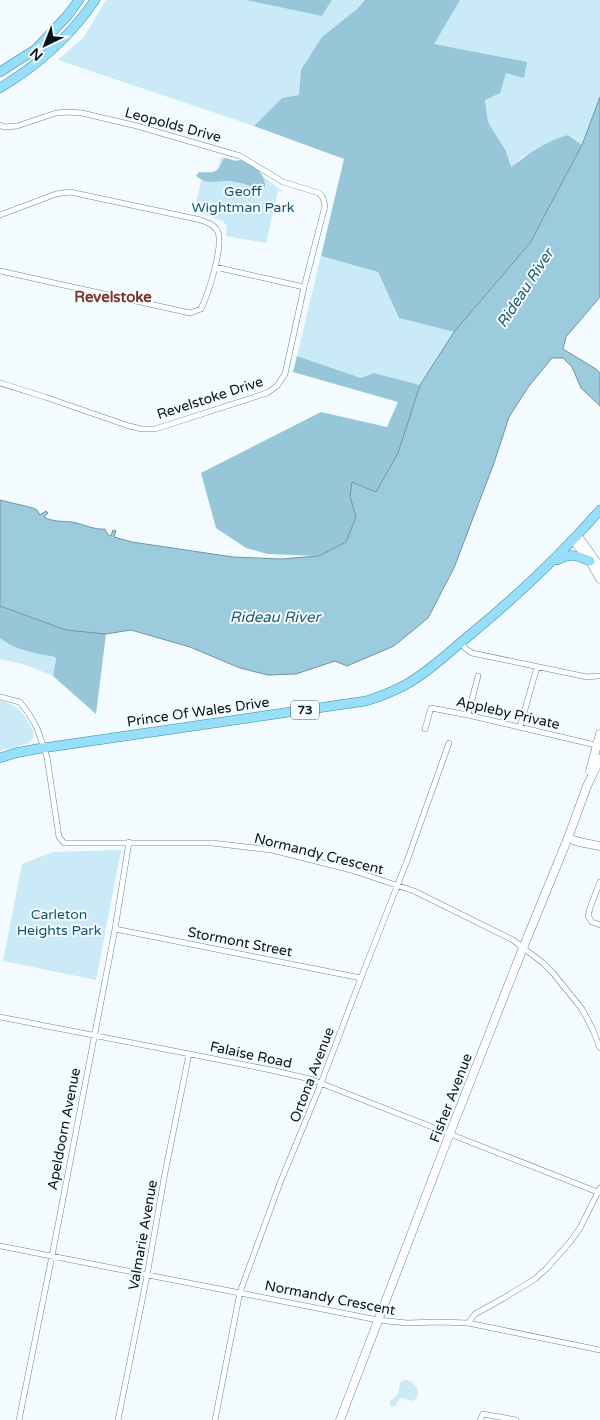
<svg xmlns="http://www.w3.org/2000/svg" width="600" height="1420" viewBox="0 0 600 1420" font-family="'Varela Round',sans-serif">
<rect width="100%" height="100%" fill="#f4fbfe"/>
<path fill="#caeaf7" d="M106,0H245L322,16L332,0H365L301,70L300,95L282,98L254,126L58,60L84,37Z
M460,0H600V97L582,145L568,135L522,157L511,167L506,151L488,122L485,100L433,44Z
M221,157L245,163L283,192L278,191L266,243L226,236L227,227L223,221L194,210L203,174L216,176Z
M321,256L378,272L399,318L454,332L420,385L374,373L361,378L297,356Z
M0,638C16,651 36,653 55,657L56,659L53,676L23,664L0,659Z
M0,701C21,705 24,715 34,732L33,733V738L29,743L0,751Z
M121,850L96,980L3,961L22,864L53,852Z
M404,1380C414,1381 420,1388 417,1398L412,1401L402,1398H400L395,1406L391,1407L390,1401L398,1394L400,1383Z"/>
<path fill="#97c6d8" d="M245,0H332L322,16Z
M365,0H460L434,44L527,62L524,78L506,73L500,93L485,100L488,122L506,151L511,167C530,153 544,142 568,135L582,145L530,243L454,332L399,318L378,272L321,256L344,159L254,126L282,98L299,95L301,70L322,37L357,9Z
M224,158C228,158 232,160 235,161C241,161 238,159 243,161C254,164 266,175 265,187L259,188C249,186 238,181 227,181C215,180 208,186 196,176L199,172C215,173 218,173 224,158Z
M297,356L361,378L374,373L420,385L398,453L376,492L353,482L350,496L356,517L346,542L319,556L268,554L246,548L216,528L201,473L321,412L387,427L398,402L293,372Z
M0,606L66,630L106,634L96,714L53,676L56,659L55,657C36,653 16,651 0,638Z"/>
<path fill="#9dcbde" stroke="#7194a3" d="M600,97V297L566,337L563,349L596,369L600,373V406L581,388L572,367L563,358H552L529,386L509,417L494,463L454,568L428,618L394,646L347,666L335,661L296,674L268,675L240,668L190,647L131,630L106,634L66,630L0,606V500L33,508L37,510L40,515L46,511L48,513L44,517C53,522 62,521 72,522C83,524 94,530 105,529L108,535L111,536L113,530L116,531L114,537L132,542L233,557L281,559L319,556L346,542L356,517L350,496L352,482L376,492L398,453L420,385L454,332L530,243L582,145Z"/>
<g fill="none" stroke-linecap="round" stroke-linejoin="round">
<g stroke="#678793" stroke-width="6">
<path id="street" d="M0,125L4,127L17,126L56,113L68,112L82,113L137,126L240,156L283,182L319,193L323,198L325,206L304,287L285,374L277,386L267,393L155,429H142L129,426L45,397L0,383
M0,215L56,194L70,192L201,220C208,223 213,224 217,230C225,244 208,294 201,309L190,313L0,271
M215,267L304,287
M461,642L465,648L472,653L587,677L598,676
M0,697L20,702L29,714L37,728L47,757L59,837L64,843H212L272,850L351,870L414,891L513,940L543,963L553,973L582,1009L593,1030L600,1048
M468,715L478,676
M520,727L537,667
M425,729L431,708L468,715L600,746
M600,882L590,908L588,916L592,922L600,925
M115,929L361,978
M0,1017L271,1070L310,1079L600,1193
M0,1246L378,1320L407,1323L439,1322L468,1323L600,1350
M468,1323L475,1314L504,1298L535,1279L547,1268L570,1242L580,1228L600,1188
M19,1420L52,1256L115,929L129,842
M118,1420L146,1281L165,1173L189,1054
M215,1420L240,1292L280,1183L318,1091L361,978L407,861L449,743
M480,1420L483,1414L516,1420"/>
</g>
<g stroke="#678793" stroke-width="9">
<path id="secondary" d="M578,536L600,567
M573,540L590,561L600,579
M590,771L600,734
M568,838L579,842L600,846
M340,1420L450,1133L523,948L568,838L587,786L600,759"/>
</g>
<g stroke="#388ba7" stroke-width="10">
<path id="primary" d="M0,72L36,49L67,16L79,0
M0,88C38,65 70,37 95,0
M557,560C571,553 576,555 590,561
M0,758L15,753L36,749L366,701C379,697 392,692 405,685C429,672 450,651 471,634C517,596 561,555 600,510"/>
</g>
<use href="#street" stroke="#fff" stroke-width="5"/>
<use href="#secondary" stroke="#fff" stroke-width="8"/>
<use href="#primary" stroke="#97dff8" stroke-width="9"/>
</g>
<g text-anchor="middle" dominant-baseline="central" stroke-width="4" stroke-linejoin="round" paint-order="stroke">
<rect fill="#f4fbfe" stroke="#505a5e" stroke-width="1" x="291" y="700.5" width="28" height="19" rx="4"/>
<g font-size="12" font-weight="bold" fill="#09151a">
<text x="305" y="710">73</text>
</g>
<g font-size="14" fill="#09151a" stroke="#f4fbfe">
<text transform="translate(173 125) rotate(15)">Leopolds Drive</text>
<text transform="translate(210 398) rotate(-18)">Revelstoke Drive</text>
<text transform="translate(198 712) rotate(-8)">Prince Of Wales Drive</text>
<text transform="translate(508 713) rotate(13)">Appleby Private</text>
<text transform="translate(319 854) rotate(14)">Normandy Crescent</text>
<text transform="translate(240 942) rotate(11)">Stormont Street</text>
<text transform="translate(251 1055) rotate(12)">Falaise Road</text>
<text transform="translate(312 1075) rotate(-69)">Ortona Avenue</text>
<text transform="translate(451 1098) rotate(-69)">Fisher Avenue</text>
<text transform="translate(64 1129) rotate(-79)">Apeldoorn Avenue</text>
<text transform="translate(143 1235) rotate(-80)">Valmarie Avenue</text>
<text transform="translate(330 1298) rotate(11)">Normandy Crescent</text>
</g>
<g font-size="14" fill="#175468" stroke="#f4fbfe">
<text x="243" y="191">Geoff<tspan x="243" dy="16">Wightman Park</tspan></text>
<text x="59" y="914">Carleton<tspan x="59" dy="16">Heights Park</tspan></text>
</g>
<g font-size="15" font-style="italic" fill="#215c70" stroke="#f4fbfe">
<text transform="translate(525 288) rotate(-57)">Rideau River</text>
<text x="275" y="617">Rideau River</text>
</g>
<g font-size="15" font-weight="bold" fill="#7b352b" stroke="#f4fbfe">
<text x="113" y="297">Revelstoke</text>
</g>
</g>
<g transform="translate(45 45) rotate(223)" stroke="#f4fbfe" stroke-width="4" paint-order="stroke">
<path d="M0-4L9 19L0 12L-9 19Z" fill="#09151a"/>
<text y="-8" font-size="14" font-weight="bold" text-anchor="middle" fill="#09151a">N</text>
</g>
</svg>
